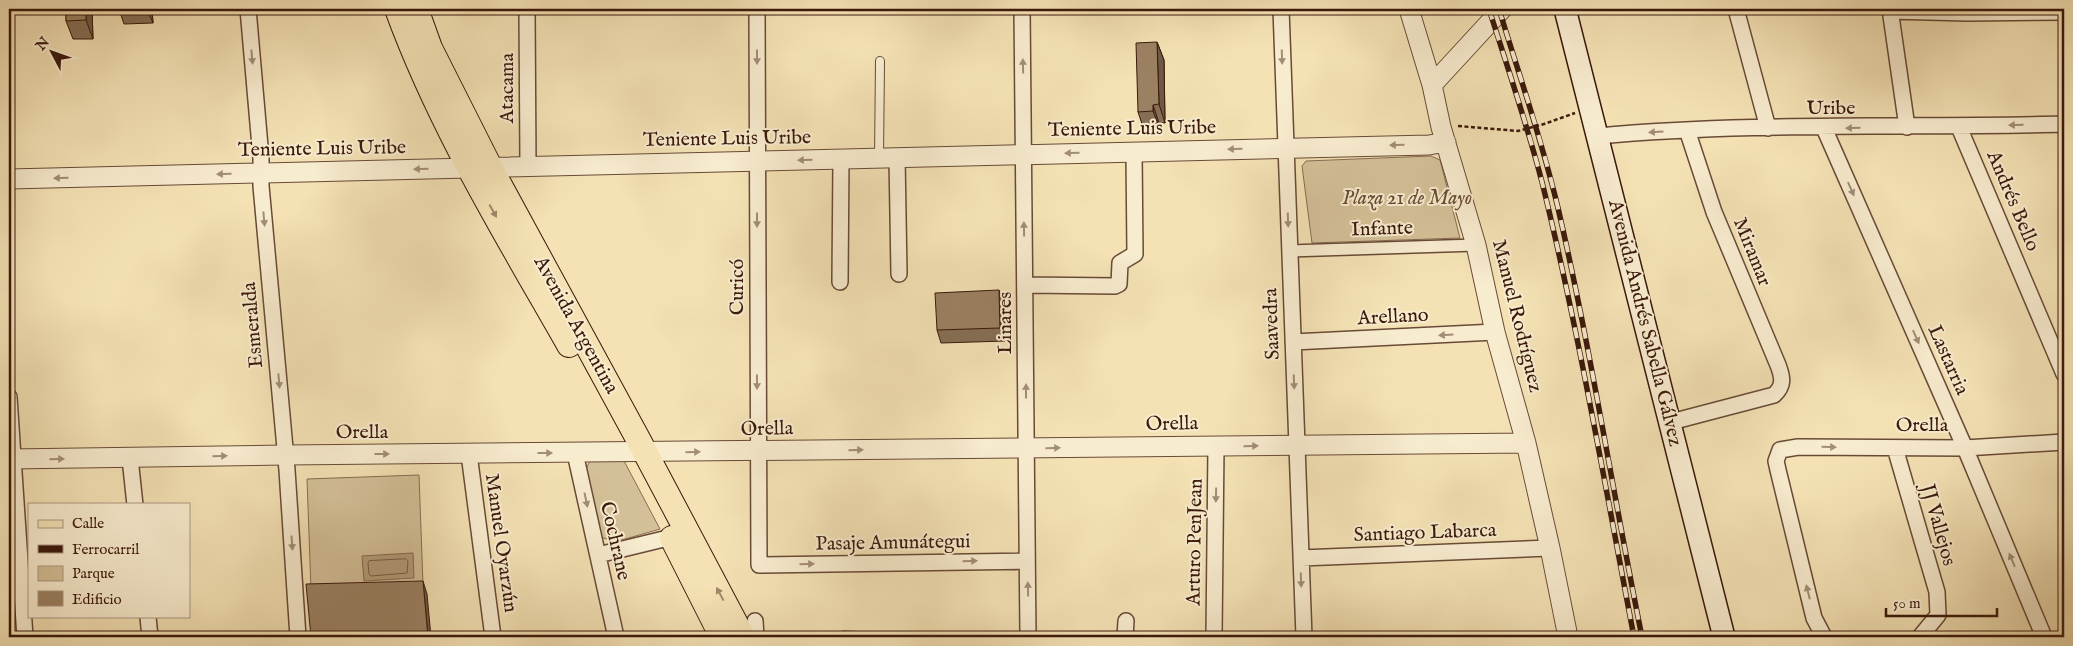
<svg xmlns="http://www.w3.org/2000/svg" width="2073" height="646" viewBox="0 0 2073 646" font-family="'IM FELL English',serif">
<rect width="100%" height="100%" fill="#f4e2b5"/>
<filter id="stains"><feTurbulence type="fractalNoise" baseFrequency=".004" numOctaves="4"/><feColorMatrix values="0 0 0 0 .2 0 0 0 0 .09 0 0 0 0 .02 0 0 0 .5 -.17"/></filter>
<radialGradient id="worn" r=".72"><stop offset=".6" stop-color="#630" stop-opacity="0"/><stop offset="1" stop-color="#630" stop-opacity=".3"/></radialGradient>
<path fill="#d4c098" stroke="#876c52" d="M1431,156L1440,160L1460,238L1312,243L1302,166L1306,161Z
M591,459H623L660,529L615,542L601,537L586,469Z
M419,475L423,585L311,590L307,479Z"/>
<path fill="#b59d7b" stroke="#84684e" d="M413,553L414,578L364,581L362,556Z"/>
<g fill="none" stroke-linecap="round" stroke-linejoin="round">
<path stroke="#785a43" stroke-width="1" d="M406,559L408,561L407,573L371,576L369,574L368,563L369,561Z"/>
<g stroke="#684a36" stroke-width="10">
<path id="service" d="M879,158L880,61"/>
</g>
<g stroke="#684a36" stroke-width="14">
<path id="pedestrian" d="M1289,251L1476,245"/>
</g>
<g stroke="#684a36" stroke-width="18">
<path id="minor" d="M248,9L261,158V186L287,470L298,637
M527,9L528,166
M757,9L759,565L1027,561
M1022,9L1028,637
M1281,9L1304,637
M1736,9L1768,128
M1890,9L1907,127
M1891,11L1967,13L2064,12
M1959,127L2064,374
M1824,128L1965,448L2044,637
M1598,136C1753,122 1909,128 2064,124
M897,157L899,274
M840,282L841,159
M1025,285L1115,286L1119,284L1120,263L1135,254L1134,152
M1293,342L1495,332
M9,397L25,637
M1671,422L1774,395C1784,386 1783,378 1778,365L1714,212L1687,130
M1895,448L1937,592L1938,615L1920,637
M575,453L616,637
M469,454L493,637
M130,458L135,505
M598,555L672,537
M1301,558L1550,548
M148,617L150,637
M755,621L756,637
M1125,637L1126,621
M1214,637L1216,446
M1824,637L1814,618L1778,470L1776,461L1780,450L1798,447L1965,448L2064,442"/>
</g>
<g stroke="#684a36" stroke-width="21">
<path id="tertiary" d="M1409,9L1432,85L1441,127L1476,245L1495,332L1526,443L1550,548L1568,637
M1432,85L1502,9
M9,179L1429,145L1446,142
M9,459L286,455L1526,443"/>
</g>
<g stroke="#3a180b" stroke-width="24">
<path id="secondary" d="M1565,9L1724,637"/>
</g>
<g stroke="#3a180b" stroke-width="26">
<path id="primary" d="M397,9C440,127 507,236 569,345
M416,9L430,48L490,167L637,437L743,637
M672,538L722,637"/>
</g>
<path stroke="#3a180b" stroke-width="2.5" stroke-dasharray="4 2.5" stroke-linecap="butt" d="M1458,126L1518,131L1544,124L1575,113"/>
<use href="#service" stroke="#f8eccf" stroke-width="8"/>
<use href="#pedestrian" stroke="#f8eccf" stroke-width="11"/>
<use href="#minor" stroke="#f8eccf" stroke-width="15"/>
<use href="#tertiary" stroke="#f8eccf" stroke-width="19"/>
<use href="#secondary" stroke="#f8eccf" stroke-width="21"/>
<use href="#primary" stroke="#f4e2b5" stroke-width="24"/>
<g stroke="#3a180b" stroke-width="5.5">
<path id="rail" d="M1489,9C1507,66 1527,124 1542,182C1579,332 1605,486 1634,637
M1499,9C1519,75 1542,140 1558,208C1591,350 1613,494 1642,637"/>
</g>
<use href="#rail" stroke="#f8eccf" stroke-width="4" stroke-dasharray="11" stroke-linecap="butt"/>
</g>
<path fill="#856f55" stroke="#3a180b" d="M66,9H92L93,39H73L66,21Z
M119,9H152L153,23L124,24Z
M1157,42L1164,60L1165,123H1159L1160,129L1144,130L1138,112Z
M1003,303L1005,341L941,343L937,330Z"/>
<path fill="#6c5a45" stroke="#3a180b" d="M86,9H92L93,39L86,20Z
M147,9H152L153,23Z
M1157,42L1164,60L1165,123L1159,104Z
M1153,105L1159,123L1160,129L1153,111Z
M999,290L1003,303L1005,341L1000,328Z
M423,581L427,594L431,637H428Z"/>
<path fill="#9b8163" stroke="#3a180b" d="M66,9H86V20L66,21Z
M1157,42L1159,104L1153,105V111L1138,112L1136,43Z
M999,290L1000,328L937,330L935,293Z
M423,581L428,637H311L306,584Z
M842,631L910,633V637H842Z"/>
<defs><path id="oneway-solid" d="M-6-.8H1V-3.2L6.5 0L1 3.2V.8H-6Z" transform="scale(1.25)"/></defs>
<g fill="#a28d77">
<use href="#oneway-solid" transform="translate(252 57) rotate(85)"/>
<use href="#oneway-solid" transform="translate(757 57) rotate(90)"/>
<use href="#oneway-solid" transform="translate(1282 57) rotate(88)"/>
<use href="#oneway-solid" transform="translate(1023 66) rotate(-91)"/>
<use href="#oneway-solid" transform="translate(2016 125) rotate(178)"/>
<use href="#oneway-solid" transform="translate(1853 128) rotate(179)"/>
<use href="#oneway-solid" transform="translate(1656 132) rotate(176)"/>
<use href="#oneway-solid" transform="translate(1397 145) rotate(179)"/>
<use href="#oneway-solid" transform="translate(1235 149) rotate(178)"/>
<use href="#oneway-solid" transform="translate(1072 153) rotate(179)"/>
<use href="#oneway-solid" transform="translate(805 160) rotate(178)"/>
<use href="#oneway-solid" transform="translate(421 169) rotate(179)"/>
<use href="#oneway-solid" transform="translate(224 174) rotate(179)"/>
<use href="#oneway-solid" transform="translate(61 178) rotate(179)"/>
<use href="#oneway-solid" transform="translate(1851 189) rotate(66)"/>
<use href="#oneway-solid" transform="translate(264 219) rotate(85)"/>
<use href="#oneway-solid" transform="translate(757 220) rotate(90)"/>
<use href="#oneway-solid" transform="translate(1288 220) rotate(88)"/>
<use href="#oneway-solid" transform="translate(1024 229) rotate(-91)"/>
<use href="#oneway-solid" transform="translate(1446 335) rotate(177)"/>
<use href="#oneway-solid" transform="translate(1916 337) rotate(66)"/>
<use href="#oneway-solid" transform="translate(279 381) rotate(85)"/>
<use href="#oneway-solid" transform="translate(757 382) rotate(90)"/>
<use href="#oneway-solid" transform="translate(1294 382) rotate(88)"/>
<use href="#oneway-solid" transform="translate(1026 391) rotate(-90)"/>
<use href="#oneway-solid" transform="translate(1251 446) rotate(-1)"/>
<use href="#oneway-solid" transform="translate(1829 447) rotate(1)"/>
<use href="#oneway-solid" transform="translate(1053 448) rotate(-1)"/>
<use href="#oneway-solid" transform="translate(856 450) rotate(-1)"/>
<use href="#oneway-solid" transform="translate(693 452) rotate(-1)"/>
<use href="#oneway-solid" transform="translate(545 453)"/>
<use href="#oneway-solid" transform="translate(382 454)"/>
<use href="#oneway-solid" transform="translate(220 456) rotate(-1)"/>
<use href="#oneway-solid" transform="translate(57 459) rotate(-1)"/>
<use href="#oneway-solid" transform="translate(1216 495) rotate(91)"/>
<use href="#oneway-solid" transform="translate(586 500) rotate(78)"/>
<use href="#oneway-solid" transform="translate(292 543) rotate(86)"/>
<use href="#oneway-solid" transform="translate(2012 560) rotate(-113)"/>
<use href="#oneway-solid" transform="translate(970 561) rotate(-1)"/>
<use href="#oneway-solid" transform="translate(807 564) rotate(-1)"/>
<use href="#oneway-solid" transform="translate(1301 580) rotate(88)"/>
<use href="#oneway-solid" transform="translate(1028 589) rotate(-91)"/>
<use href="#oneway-solid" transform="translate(1808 592) rotate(-104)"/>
</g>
<g fill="#a08768">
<use href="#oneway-solid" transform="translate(493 211) rotate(61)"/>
<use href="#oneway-solid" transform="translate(720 594) rotate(-118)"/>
</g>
<g text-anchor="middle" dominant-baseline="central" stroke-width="4" stroke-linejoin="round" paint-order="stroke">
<g font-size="20" fill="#3a180b" stroke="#f8eccf">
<text transform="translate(507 88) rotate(-90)">Atacama</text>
<text x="1831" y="108">Uribe</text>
<text transform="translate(1132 129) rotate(-1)">Teniente Luis Uribe</text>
<text transform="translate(727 139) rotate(-1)">Teniente Luis Uribe</text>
<text transform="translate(322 149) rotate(-1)">Teniente Luis Uribe</text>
<text transform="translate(2013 201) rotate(67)">Andrés Bello</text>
<text transform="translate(1382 229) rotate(-2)">Infante</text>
<text transform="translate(1752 252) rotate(68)">Miramar</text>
<text transform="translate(737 287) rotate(-90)">Curicó</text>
<text transform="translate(1517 316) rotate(76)">Manuel Rodríguez</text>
<text transform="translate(1393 317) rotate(-3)">Arellano</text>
<text transform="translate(1005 323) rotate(-90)">Linares</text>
<text transform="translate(1645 323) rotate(76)">Avenida Andrés Sabella Gálvez</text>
<text transform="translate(1272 324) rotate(-92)">Saavedra</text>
<text transform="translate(253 325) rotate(-95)">Esmeralda</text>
<text transform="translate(576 325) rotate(61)">Avenida Argentina</text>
<text transform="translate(1948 360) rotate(66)">Lastarria</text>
<text transform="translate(1172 424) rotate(-1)">Orella</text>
<text x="1922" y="425">Orella</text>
<text transform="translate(767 429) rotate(-1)">Orella</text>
<text x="362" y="432">Orella</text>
<text transform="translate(1938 525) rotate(74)">JJ Vallejos</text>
<text transform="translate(1425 533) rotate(-2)">Santiago Labarca</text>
<text transform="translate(615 541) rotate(77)">Cochrane</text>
<text transform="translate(1195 542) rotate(-89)">Arturo PenJean</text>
<text transform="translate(501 543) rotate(82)">Manuel Oyarzún</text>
<text transform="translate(893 543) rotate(-1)">Pasaje Amunátegui</text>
</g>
<g font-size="20" font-style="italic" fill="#684a35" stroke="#f8eccf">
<text x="1407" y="198">Plaza 21 de Mayo</text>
</g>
</g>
<rect width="2073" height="646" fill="none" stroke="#f4e2b5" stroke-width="30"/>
<rect x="10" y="10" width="2053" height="626" fill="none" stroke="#3a180b" stroke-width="2.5"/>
<rect x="15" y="15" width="2043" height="616" fill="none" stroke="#3a180b"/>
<rect x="28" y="503" width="162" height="115" fill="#f8eccf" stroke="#ac9781"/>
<rect x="38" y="520" width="25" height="8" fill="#f4e2b5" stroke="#ac9781"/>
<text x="72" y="528" font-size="15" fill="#3a180b">Calle</text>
<rect x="38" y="545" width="25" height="8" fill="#3a180b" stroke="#ac9781"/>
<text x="72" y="554" font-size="15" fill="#3a180b">Ferrocarril</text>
<rect x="38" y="566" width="25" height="15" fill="#d4c098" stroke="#ac9781"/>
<text x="72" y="578" font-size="15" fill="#3a180b">Parque</text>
<rect x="38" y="591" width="25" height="15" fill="#9b8163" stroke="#ac9781"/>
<text x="72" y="604" font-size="15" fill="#3a180b">Edificio</text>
<g transform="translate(52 52) rotate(311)" stroke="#f8eccf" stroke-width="4" paint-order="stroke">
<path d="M0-4L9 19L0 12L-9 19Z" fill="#3a180b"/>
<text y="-8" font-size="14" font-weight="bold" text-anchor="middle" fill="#3a180b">N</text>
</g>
<path d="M1886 608v8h111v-8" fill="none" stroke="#3a180b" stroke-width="2.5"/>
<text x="1893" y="608" font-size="15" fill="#3a180b" stroke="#f8eccf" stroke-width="4" paint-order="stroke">50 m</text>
<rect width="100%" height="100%" filter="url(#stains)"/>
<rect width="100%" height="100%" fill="url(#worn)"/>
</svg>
